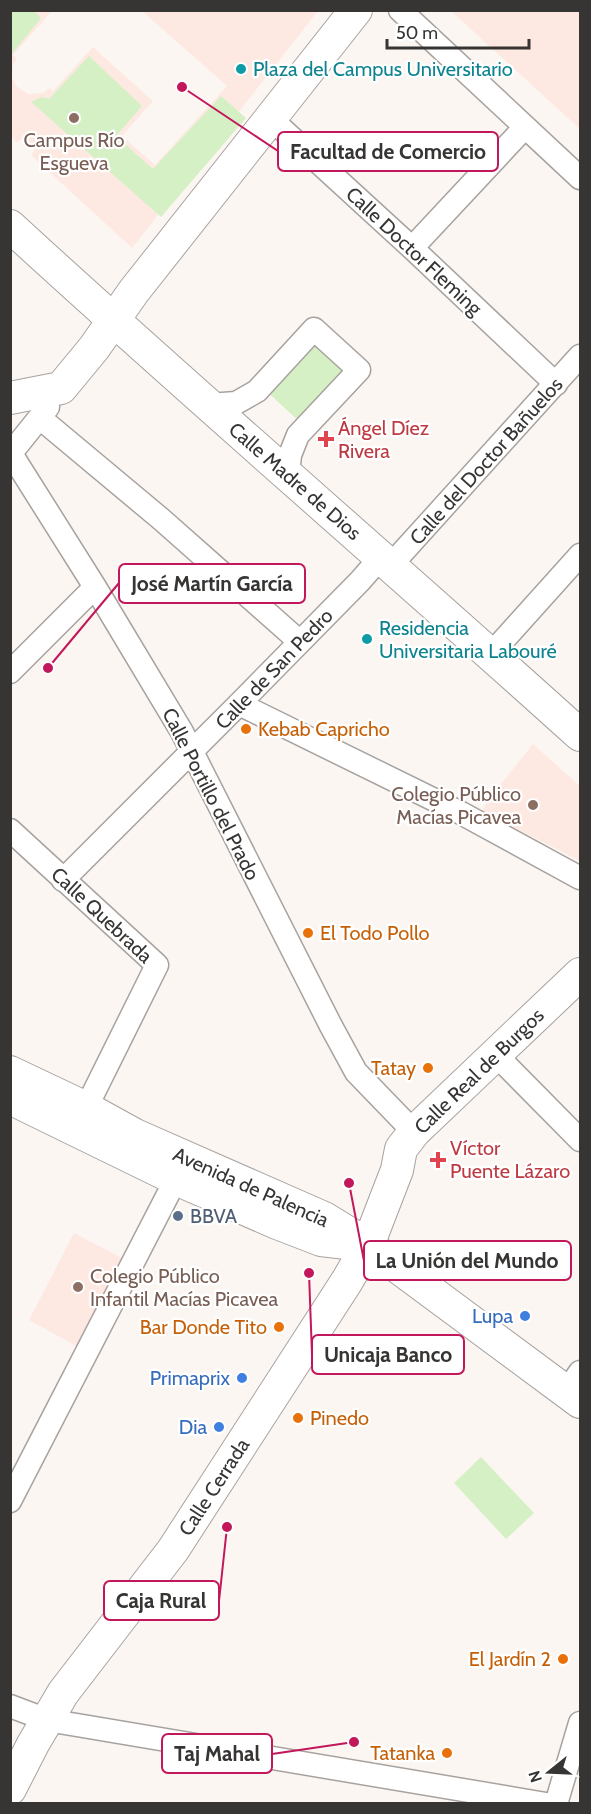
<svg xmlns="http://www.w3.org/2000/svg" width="591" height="1814" viewBox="0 0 591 1814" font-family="Cabin,sans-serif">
<rect width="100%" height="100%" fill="#fcf6f3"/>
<path fill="#fde9e1" d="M11,11H52L13,55L17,59L13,64L12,77L16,86L28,94L43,93L49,88L53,91L93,47L153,101L122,136L155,165L227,86L142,11H318L132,248L31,155L35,150L22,138L17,143L11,136Z
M451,11H580V129Z
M533,744L580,786V861L482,811L489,799Z
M74,1233L124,1259L78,1347L29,1320Z"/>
<path fill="#d5f0c4" d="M11,10L34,11L41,18L11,55Z
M89,56L142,106L116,136L153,169L221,96L246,118L161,217L31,102L42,97L49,99Z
M313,340L348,372L301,423L266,391Z
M481,1457L534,1513L506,1539L454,1483Z"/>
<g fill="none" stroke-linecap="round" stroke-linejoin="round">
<g stroke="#a8a29f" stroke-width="25">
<path id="street" d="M400,10L580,178
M270,118L412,248L556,384
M412,248L525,127
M209,405L236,403L257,391L314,329L359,370L298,435L290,455L288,475
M40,418L161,519L300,642
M10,452L95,587L182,732L331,1026L356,1072L414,1132
M11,453L48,407
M391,565L580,356
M491,654L580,555
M10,672L95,587
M239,704L461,813L580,878
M10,830L157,965L86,1108
M63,880L239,704L360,581L381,557
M495,1054L580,1140
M566,1392L580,1372
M10,1501L176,1179
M10,1706L47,1720L546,1804
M556,1804L580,1723"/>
</g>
<g stroke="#a8a29f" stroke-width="34">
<path id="secondary" d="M10,226C198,399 391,564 580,735
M10,398L61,388L94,348L134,291L356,10
M10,1072L86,1108L135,1135L324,1218L368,1245L580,1402
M10,1098L176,1179L277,1223L321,1240L355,1244
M10,1789L33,1744L63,1693L173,1550L347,1281L368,1245L397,1170L401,1149L414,1132L580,974"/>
</g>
<use href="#street" stroke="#fff" stroke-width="22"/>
<use href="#secondary" stroke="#fff" stroke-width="32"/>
</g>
<g fill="#0f9aa8" stroke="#fff" stroke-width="2">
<circle cx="241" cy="69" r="6"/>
<circle cx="367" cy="639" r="6"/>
</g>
<g fill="#8d6e63" stroke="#fff" stroke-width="2">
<circle cx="74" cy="118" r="6"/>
<circle cx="533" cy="805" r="6"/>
<circle cx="78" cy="1287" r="6"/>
</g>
<g fill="#e0444e" stroke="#fff" stroke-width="2">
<path d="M323 430h6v6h6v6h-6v6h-6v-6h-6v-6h6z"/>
<path d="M435 1151h6v6h6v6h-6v6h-6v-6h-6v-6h6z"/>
</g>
<g fill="#e8710a" stroke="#fff" stroke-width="2">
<circle cx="246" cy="729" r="6"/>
<circle cx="308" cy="933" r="6"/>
<circle cx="428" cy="1068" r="6"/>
<circle cx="279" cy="1327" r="6"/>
<circle cx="298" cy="1418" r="6"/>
<circle cx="563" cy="1659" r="6"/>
<circle cx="447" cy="1753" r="6"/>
</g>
<circle fill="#5c6f8a" stroke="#fff" stroke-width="2" cx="178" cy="1216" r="6"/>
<g fill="#3f7fe0" stroke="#fff" stroke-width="2">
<circle cx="525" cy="1316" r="6"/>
<circle cx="242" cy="1378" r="6"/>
<circle cx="219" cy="1427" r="6"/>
</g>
<g text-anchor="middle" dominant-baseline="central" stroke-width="4.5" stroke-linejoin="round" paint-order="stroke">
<g font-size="20" fill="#0d838f" stroke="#fff" text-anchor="start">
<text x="253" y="69">Plaza del Campus Universitario</text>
<text x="379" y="628">Residencia<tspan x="379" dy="23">Universitaria Labouré</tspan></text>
</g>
<g font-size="20" fill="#785e54" stroke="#fff">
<text x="74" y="140">Campus Río<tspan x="74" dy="23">Esgueva</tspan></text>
<text x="521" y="794" text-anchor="end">Colegio Público<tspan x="521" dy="23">Macías Picavea</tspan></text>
<text x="90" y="1276" text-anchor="start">Colegio Público<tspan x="90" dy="23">Infantil Macías Picavea</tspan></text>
</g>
<g font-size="20" fill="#373534" stroke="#fff">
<text transform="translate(414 251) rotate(43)">Calle Doctor Fleming</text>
<text transform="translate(486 461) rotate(-48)">Calle del Doctor Bañuelos</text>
<text transform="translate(295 481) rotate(41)">Calle Madre de Dios</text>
<text transform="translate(274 669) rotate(-46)">Calle de San Pedro</text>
<text transform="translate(211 794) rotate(63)">Calle Portillo del Prado</text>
<text transform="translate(102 915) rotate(43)">Calle Quebrada</text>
<text transform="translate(479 1071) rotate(-44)">Calle Real de Burgos</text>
<text transform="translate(251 1187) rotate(24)">Avenida de Palencia</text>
<text transform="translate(214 1487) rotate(-57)">Calle Cerrada</text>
</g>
<g font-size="20" fill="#be3a42" stroke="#fff" text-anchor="start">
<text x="338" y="428">Ángel Díez<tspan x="338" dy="23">Rivera</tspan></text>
<text x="450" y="1148">Víctor<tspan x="450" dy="23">Puente Lázaro</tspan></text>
</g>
<g font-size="20" fill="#c56008" stroke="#fff" text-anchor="end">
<text x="258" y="729" text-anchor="start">Kebab Capricho</text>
<text x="320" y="933" text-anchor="start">El Todo Pollo</text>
<text x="416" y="1068">Tatay</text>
<text x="267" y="1327">Bar Donde Tito</text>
<text x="310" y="1418" text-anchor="start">Pinedo</text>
<text x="551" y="1659">El Jardín 2</text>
<text x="435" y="1753">Tatanka</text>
</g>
<g font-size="20" fill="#4e5e75" stroke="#fff" text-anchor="start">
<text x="190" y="1216">BBVA</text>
</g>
<g font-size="20" fill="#366cbe" stroke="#fff" text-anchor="end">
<text x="513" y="1316">Lupa</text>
<text x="230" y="1378">Primaprix</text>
<text x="207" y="1427">Dia</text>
</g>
</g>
<path fill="none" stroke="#c2185b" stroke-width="2" d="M182 87L278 151M48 668L119 583M349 1183L364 1261M309 1273L312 1355M227 1527L219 1601M354 1742L272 1754"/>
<g fill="#c2185b" stroke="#fff" stroke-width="2">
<circle cx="182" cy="87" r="6"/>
<circle cx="48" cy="668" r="6"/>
<circle cx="349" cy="1183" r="6"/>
<circle cx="309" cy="1273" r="6"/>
<circle cx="227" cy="1527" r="6"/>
<circle cx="354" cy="1742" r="6"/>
</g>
<g fill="#fff" stroke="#c2185b" stroke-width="2">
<rect x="278" y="132" width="220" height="39" rx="6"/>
<rect x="119" y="564" width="186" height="39" rx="6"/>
<rect x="364" y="1241" width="207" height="39" rx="6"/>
<rect x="312" y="1335" width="152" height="39" rx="6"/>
<rect x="104" y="1581" width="115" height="39" rx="6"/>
<rect x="162" y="1734" width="110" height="39" rx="6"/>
</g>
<g font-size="21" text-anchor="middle" font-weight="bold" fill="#373534">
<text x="388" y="159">Facultad de Comercio</text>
<text x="212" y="591">José Martín García</text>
<text x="467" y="1268">La Unión del Mundo</text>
<text x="388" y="1362">Unicaja Banco</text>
<text x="161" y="1608">Caja Rural</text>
<text x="217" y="1761">Taj Mahal</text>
</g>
<rect width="591" height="1814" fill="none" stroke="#373534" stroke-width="24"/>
<g transform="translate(549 1772) rotate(252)" stroke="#ffffff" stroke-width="4.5" paint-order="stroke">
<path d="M0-4.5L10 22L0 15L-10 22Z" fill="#373534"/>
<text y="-9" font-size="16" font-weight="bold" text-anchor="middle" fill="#373534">N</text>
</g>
<path d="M387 39v9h142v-9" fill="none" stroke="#373534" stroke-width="3"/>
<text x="396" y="39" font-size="18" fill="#373534" stroke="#ffffff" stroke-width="4.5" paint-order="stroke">50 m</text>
</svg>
